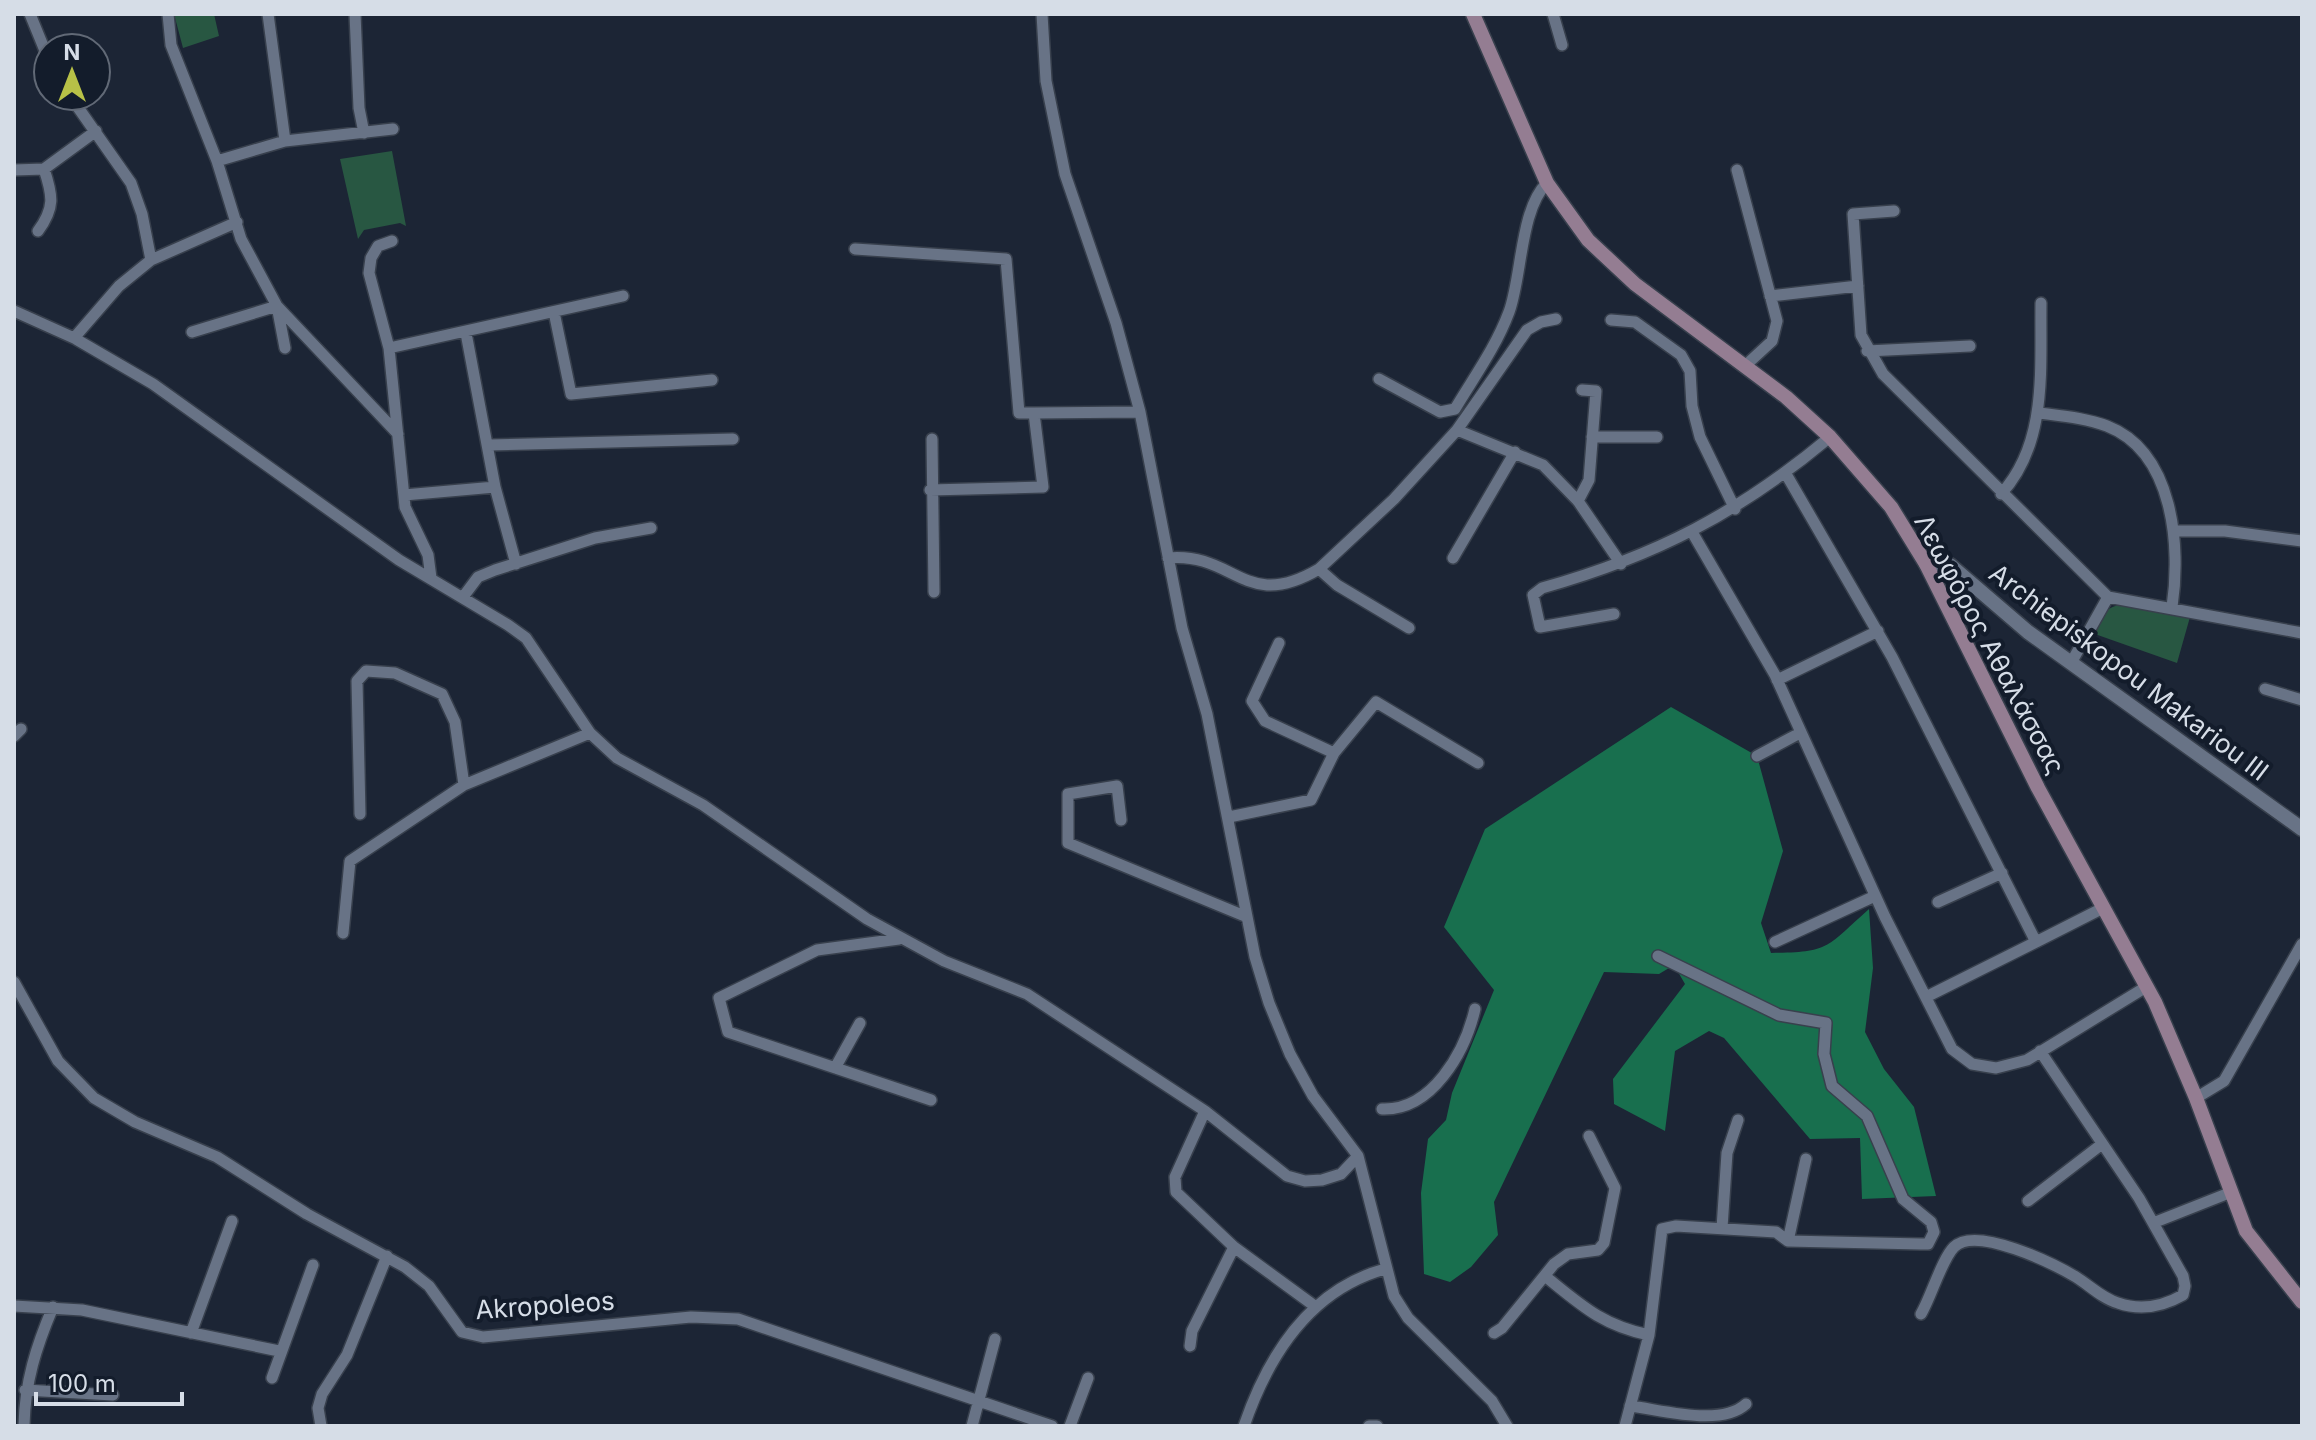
<svg xmlns="http://www.w3.org/2000/svg" width="2316" height="1440" viewBox="0 0 2316 1440" font-family="Inter,sans-serif">
<rect width="100%" height="100%" fill="#1c2535"/>
<path fill="#285742" d="M174,14H214L219,36L183,48Z
M392,151L406,226L400,223L364,230L358,239L340,159Z
M2125,604L2190,617L2177,663L2092,633C2101,616 2105,606 2125,604Z"/>
<path fill="#186f4e" d="M1671,707L1757,756L1783,851L1761,923L1771,953C1831,952 1825,948 1869,909L1873,968L1865,1032L1884,1069L1914,1107L1936,1196L1862,1199L1860,1138L1810,1139L1724,1038L1709,1031L1675,1051L1665,1131L1614,1104L1613,1079L1685,984L1674,965L1659,974L1604,972L1494,1202L1498,1235L1471,1267L1450,1282L1424,1274L1421,1193L1428,1139L1446,1120L1452,1093L1494,990L1444,927L1485,829Z"/>
<g fill="none" stroke-linecap="round" stroke-linejoin="round">
<g stroke="#38404d" stroke-width="14">
<path id="minor" d="M30,14L48,58
M168,14L171,45L217,161L241,239L277,306L285,348
M268,14L285,141
M355,14L359,108L364,133
M1042,14L1046,81L1065,174L1116,323L1140,412L1182,628L1207,714L1255,957L1269,1003L1290,1054L1313,1096L1358,1156L1394,1296L1408,1318L1492,1401L1507,1426
M1553,14L1562,45
M70,96L131,183L142,214L151,260
M217,161L285,141L393,129
M14,170L44,169
M1737,170L1777,321L1772,341L1746,365
M1894,211L1853,214L1861,335L1883,374L2108,597L2302,633
M38,231C55,208 53,196 44,169L96,131
M392,241L378,246L371,258L369,273L389,348L405,507L428,555L431,578
M855,249L1006,259L1019,413H1034L1043,487L930,490
M1770,296L1858,286
M14,311L74,338L153,384L399,560L508,625L526,638L590,733L617,758L703,805L867,919L944,961L1027,994L1205,1111L1287,1176L1305,1181L1322,1180L1341,1174L1358,1156
M554,312L571,394L712,380
M1611,320L1635,322L1681,355L1690,371L1692,406L1700,437L1735,509
M192,332L277,306L398,434
M466,333L495,487L516,564
M74,338L119,286L151,260L237,222
M389,348L623,296
M1867,351L1970,346
M1379,379L1440,412L1455,409C1474,377 1496,347 1509,312C1522,277 1520,209 1547,183
M1034,413L1140,412
M2039,413C2062,416 2086,418 2107,426C2174,452 2181,547 2172,607
M1457,430L1543,465L1578,501L1621,564
M1592,437H1657
M932,439L934,592
M489,445L733,439
M1786,474L1892,657L2036,942L2103,908
M2001,494C2048,443 2040,369 2041,303
M404,495L495,487
M1578,501L1589,480L1596,391L1582,390
M2174,531H2225L2302,541
M1692,532L1775,675L1885,917L1952,1049L1972,1064L1996,1068L2027,1060L2146,987
M1168,558C1236,552 1244,613 1319,569
M1453,558L1515,452
M463,597L478,577L495,570L595,538L651,528
M1614,614L1540,627L1533,595L1542,588C1656,556 1739,513 1830,437
M1409,628L1337,585L1319,569L1394,499L1457,430L1527,330L1541,322L1556,319
M1279,643L1252,701L1265,721L1334,753
M2071,663L2108,597
M1777,680L1878,631
M2265,689L2302,700
M14,736L21,729
M1757,756L1800,733
M360,814L357,681L366,671L395,673L442,694L455,722L464,785
M1229,817L1311,800L1334,753L1376,702L1478,763
M1121,820L1117,786L1068,794V843L1247,917
M1938,902L2002,873
M343,933L350,861L464,785L590,733
M899,939L817,950L719,998L728,1032L931,1100
M1775,942L1875,896
M14,982L58,1061L94,1098L135,1122L217,1157L307,1214L405,1267L429,1286L462,1332L483,1337L691,1317L738,1319L1052,1426
M1926,997L2036,942
M835,1068L860,1023
M2196,1098L2224,1081L2302,944
M1382,1109C1432,1111 1465,1052 1475,1009
M1205,1111L1175,1177L1176,1192L1234,1247L1316,1307
M2028,1201L2102,1144
M2153,1223L2229,1193
M1722,1228L1727,1153L1738,1120
M1788,1241L1806,1159
M1545,1276C1582,1306 1602,1325 1649,1335
M14,1306L82,1310L279,1351
M1921,1314C1931,1297 1942,1259 1954,1247C1976,1225 2054,1264 2076,1277C2089,1285 2103,1299 2118,1303C2141,1311 2162,1307 2183,1295L2185,1286L2183,1276L2139,1198L2040,1051
M191,1333L232,1221
M1494,1333L1502,1328L1554,1264L1568,1254L1598,1250L1604,1243L1615,1188L1589,1136
M1190,1346L1192,1331L1234,1247
M272,1378L313,1265
M25,1390L113,1395
M1630,1406C1663,1410 1721,1427 1746,1404
M24,1425C25,1382 36,1347 53,1307
M321,1426L318,1408L322,1394L347,1355L387,1256
M972,1426L995,1339
M1070,1426L1088,1378
M1244,1426C1268,1356 1309,1290 1385,1269
M1369,1426H1377
M1625,1426L1649,1335L1662,1229L1676,1226L1776,1232L1788,1241L1921,1244H1928L1934,1232L1931,1222L1903,1199L1867,1116L1832,1086L1824,1054L1826,1023L1779,1015L1658,956"/>
</g>
<g stroke="#38404d" stroke-width="17">
<path id="tertiary" d="M1926,564L1950,565L2028,632L2302,829"/>
</g>
<g stroke="#38404d" stroke-width="17">
<path id="secondary" d="M1473,14L1547,183L1588,240L1635,284L1786,397L1830,437L1891,507L1926,564L2038,788L2155,1002L2196,1098L2246,1231L2302,1302"/>
</g>
<use href="#minor" stroke="#687386" stroke-width="11"/>
<use href="#tertiary" stroke="#687386" stroke-width="14"/>
<use href="#secondary" stroke="#947d92" stroke-width="14"/>
</g>
<g text-anchor="middle" dominant-baseline="central" stroke-width="8" stroke-linejoin="round" paint-order="stroke">
<g font-size="26" fill="#d6dde7" stroke="#131c2b">
<text transform="translate(1990 644) rotate(62)">Λεωφόρος Αθαλάσσας</text>
<text transform="translate(2129 672) rotate(37)">Archiepiskopou Makariou III</text>
<text transform="translate(545 1305) rotate(-4)">Akropoleos</text>
</g>
</g>
<rect width="2316" height="1440" fill="none" stroke="#d6dde7" stroke-width="32"/>
<g transform="translate(72 72)"><circle r="38" fill="#131c2b" stroke="#616976" stroke-width="2"/>
<path d="M0-6L14 30L0 20L-14 30Z" fill="#b8c147"/>
<text y="-12" font-size="22" font-weight="bold" text-anchor="middle" fill="#d6dde7">N</text>
</g>
<path d="M36 1392v12h146v-12" fill="none" stroke="#d6dde7" stroke-width="4"/>
<text x="48" y="1392" font-size="24" fill="#d6dde7" stroke="#131c2b" stroke-width="6" paint-order="stroke">100 m</text>
</svg>
